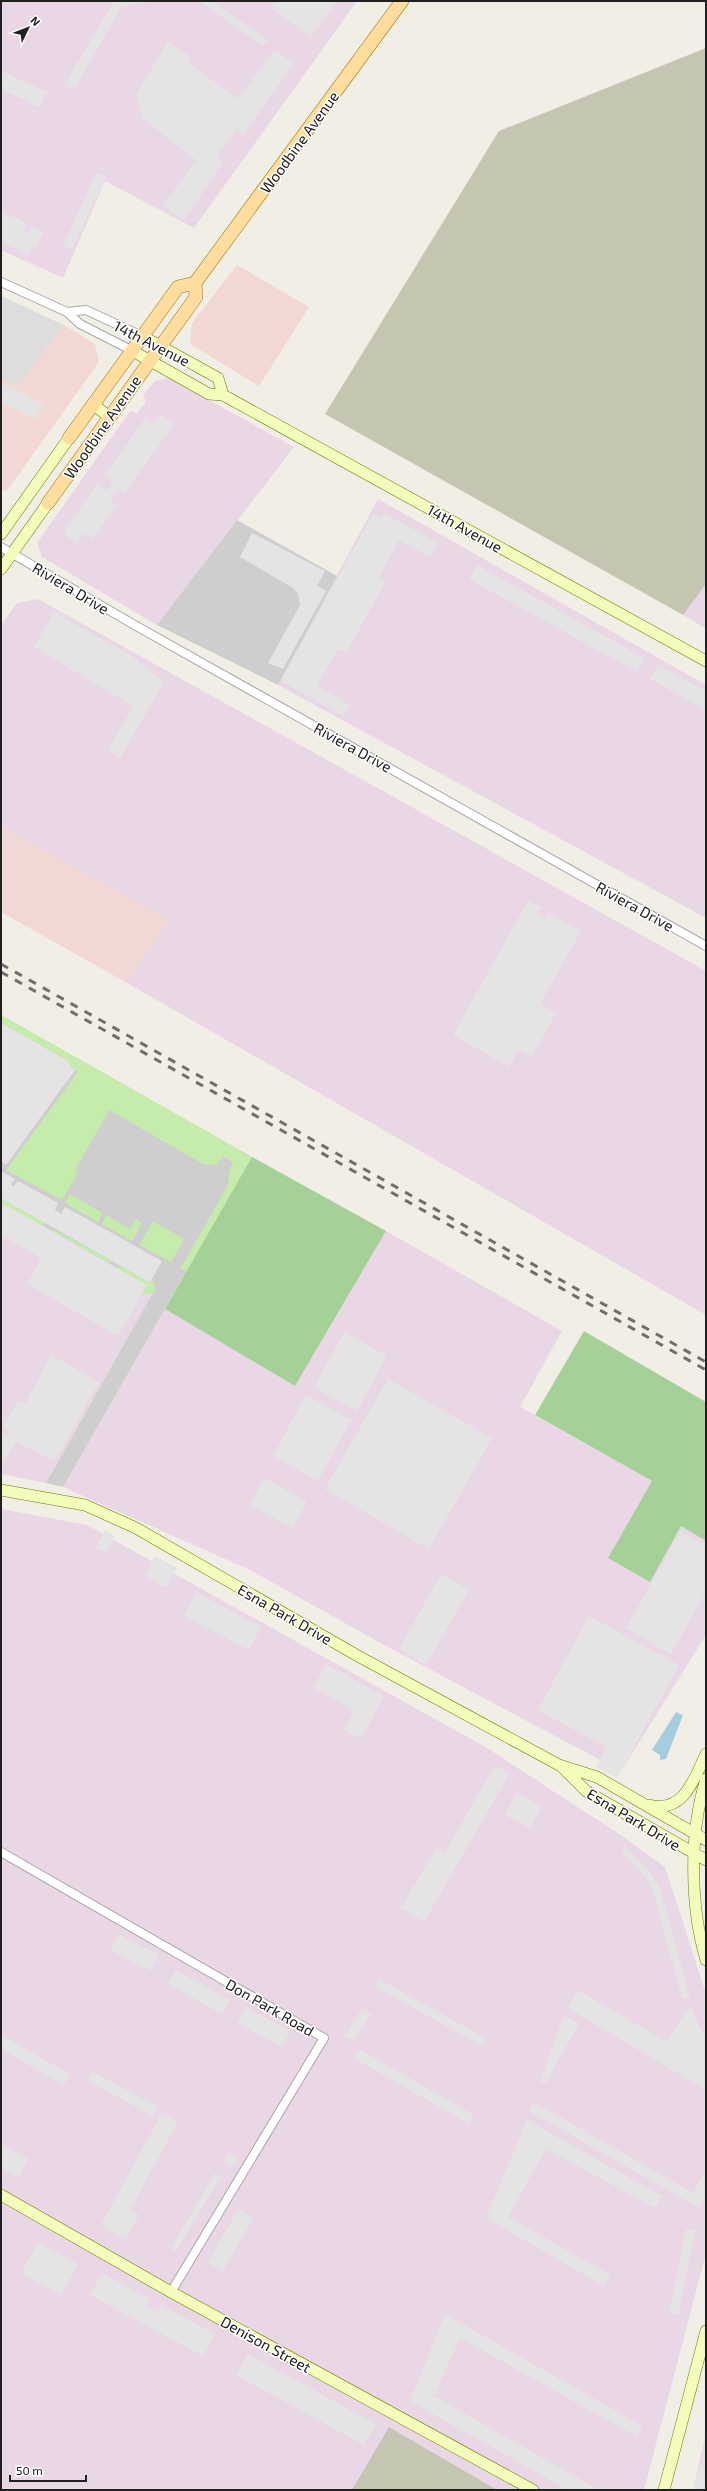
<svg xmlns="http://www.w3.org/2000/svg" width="707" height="2491" viewBox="0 0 707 2491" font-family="'Exo 2',sans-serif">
<rect width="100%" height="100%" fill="#f1eee6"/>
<path fill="#dedddd" d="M1,296L64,325L18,387L1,379Z"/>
<path fill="#f2d8d5" d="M237,265L309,307L259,386L190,344L192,323Z
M64,325L95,344L99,362L6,492L1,488V379L18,387Z
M1,826L169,920L127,983L1,912Z"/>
<path fill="#ead7e5" d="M1,1H357L194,228L105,181L63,278L1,250Z
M169,378L294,447L157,625L42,557L37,543L130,411L137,413L146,402L143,395L155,381Z
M378,499L706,685V918L278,685Z
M706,584V629L683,615Z
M38,599L706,971V1315L127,983L169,920L1,826V625L17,603Z
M1,1208L154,1291L46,1483L1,1474Z
M386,1231L562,1331L520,1407L652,1481L608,1558L681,1526L706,1541V1635L621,1771L386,1646L248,1569L63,1487L165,1309L295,1386Z
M1,1509L87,1525L487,1748L619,1834L665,1867L706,1994V2253L644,2490H1Z
M706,2432V2490H693Z"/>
<path fill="#cecece" d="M237,520L337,576L278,685L157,625Z
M1,1015L252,1157L63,1487L46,1483L155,1289L1,1208Z"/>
<path fill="#c4c6b1" d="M706,48V584L683,615L325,414L499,131Z
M389,2427L497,2490H352Z"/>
<path fill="#c5ecaa" d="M1,1015L252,1157L187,1272L181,1268L228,1185L229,1172L233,1162L223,1156L216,1165L203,1164L109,1110L75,1171L78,1173L62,1200L6,1170L78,1072L69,1065L70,1062L1,1023Z
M70,1194L102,1213L98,1222L67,1204L66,1201Z
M1,1198L44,1222L45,1226L1,1208Z
M106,1215L130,1229L136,1219L142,1223L132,1241L102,1224Z
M153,1221L184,1239L171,1262L139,1245Z
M52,1229L110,1260L111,1264L52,1231Z
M121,1266L149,1282L152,1279L155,1285L153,1293L147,1295L142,1293L118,1268Z"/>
<path fill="#a5d199" d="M252,1157L386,1231L295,1386L165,1309Z
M584,1331L706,1402V1541L681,1526L650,1582L608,1558L652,1481L535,1415Z"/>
<path fill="#e4e4e4" d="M114,1H154L122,6L74,90L65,84Z
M199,1H212L268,40L263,46Z
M276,1H337L311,37L271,8Z
M168,42L191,57L187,62L238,99L274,50L294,63L244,134L236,130L217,156L223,162L184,220L163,206L196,160L142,118L136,94Z
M1,71L47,92L39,107L1,89Z
M96,173L106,177L72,250L63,246Z
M1,212L27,223L24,231L28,233L31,227L43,232L36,248L32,246L29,255L1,242Z
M1,383L44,404L35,419L1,402Z
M160,414L174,424L125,493L118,489L110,500L117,505L93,539L84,533L77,543L63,533L97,484L107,491L113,482L105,475L146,417L154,423Z
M384,513L438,543L430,557L399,540L379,577L386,581L346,653L338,649L317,686L350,705L344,716L281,681L373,514L381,518Z
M252,533L325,571L317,586L326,591L283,669L268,663L300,605L298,594L293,588L240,557Z
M477,565L644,658L637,672L469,579Z
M54,612L132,656L164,682L120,758L108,750L133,706L34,647Z
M658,665L706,691V710L650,679Z
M528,901L541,907L537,914L545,918L548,913L581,931L540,1004L556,1013L532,1057L519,1050L509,1067L453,1035Z
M1,1023L70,1062L69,1065L75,1070L6,1165L1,1161Z
M1,1171L15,1179L11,1184L13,1187L18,1181L58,1203L55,1210L61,1214L65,1207L162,1261L152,1279L149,1282L1,1198Z
M4,1204L147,1285L118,1336L27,1284L41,1258L1,1235V1210Z
M344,1332L387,1356L357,1411L314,1387Z
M51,1355L99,1382L55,1461L16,1442L4,1462L1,1461V1433L7,1436L9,1431L3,1428L18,1400L25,1404Z
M388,1379L492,1438L429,1549L325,1489Z
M306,1395L351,1420L318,1481L273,1456Z
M264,1478L307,1501L293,1528L250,1505Z
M105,1530L115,1536L106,1554L95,1548Z
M681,1531L706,1546V1592L671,1654L626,1628Z
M155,1556L177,1568L166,1588L145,1576Z
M441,1574L469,1590L426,1665L399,1649Z
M196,1592L261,1627L249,1650L184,1616Z
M589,1616L679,1665L617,1778L596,1767L606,1747L538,1710Z
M326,1664L384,1696L361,1739L344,1730L354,1710L313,1688Z
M495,1765L510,1773L424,1922L401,1908L437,1847L445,1852Z
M517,1793L542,1806L530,1828L505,1815Z
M625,1847L648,1869L660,1888L690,1998H682L653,1891L646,1877L621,1851Z
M118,1934L159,1955L151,1971L110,1950Z
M176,1970L230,2000L222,2014L168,1984Z
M379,1979L487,2039L483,2046L375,1987Z
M578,1990L667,2042L690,2005L706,2041V2090L568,2008Z
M246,2007L290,2031L282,2047L237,2023Z
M362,2008L371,2014L354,2041L345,2036Z
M564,2015L579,2024L545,2084L540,2081Z
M1,2035L70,2074L64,2085L1,2049Z
M359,2049L474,2115L469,2124L354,2058Z
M93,2072L158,2107L153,2116L88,2081Z
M534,2102L693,2193L706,2170V2195L699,2208L529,2111Z
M162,2113L178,2122L130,2210L139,2215L126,2239L101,2225Z
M527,2120L662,2196L655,2208L546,2149L508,2217L611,2275L604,2286L486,2218Z
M1,2145L28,2159L18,2178L1,2168Z
M225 2160a6 6 0 1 1 12 0a6 6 0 1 1-12 0Z
M215,2173L221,2176L176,2251L171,2248Z
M238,2209L253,2218L223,2271L208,2263Z
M686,2229L695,2231L678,2315L669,2313Z
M38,2243L78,2264L61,2295L21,2273Z
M102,2273L150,2299L147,2305L158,2311L161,2305L215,2334L203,2356L90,2295Z
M445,2314L643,2426L636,2436L460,2338L434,2396L599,2490H568L410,2401Z
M248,2354L376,2424L364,2445L236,2375Z
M699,2466L706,2467V2490H693Z"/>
<path fill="#a5cde0" d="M676,1712L683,1715L666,1759L660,1760V1755L652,1750Z"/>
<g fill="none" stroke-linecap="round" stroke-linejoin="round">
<g stroke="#a7a7a7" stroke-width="10">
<path id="street" d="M1,282L67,312L80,324L131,350
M67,312L86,310L142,336
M1,547L131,623L706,946
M1,1852L324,2038L171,2292"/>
</g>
<g stroke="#647d01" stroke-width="12">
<path id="secondary" d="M142,336L218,378L223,395
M131,350L209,394L223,395L706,661
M93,404L109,417
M1,534L69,438
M1,569L48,503
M1,1490L85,1505L136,1528L358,1656L559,1765L597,1777L706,1840
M561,1766L586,1791L706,1860
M706,1779C689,1833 690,1906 706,1960
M649,1805C684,1814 694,1779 706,1754
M1,2195L171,2292L533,2490
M664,2490L706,2331"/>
</g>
<g stroke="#9b7500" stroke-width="14">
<path id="primary" d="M69,438L178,287L195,283
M48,503L196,297L195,283L402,1"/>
</g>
<use href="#street" stroke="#fff" stroke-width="8"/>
<use href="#secondary" stroke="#f3fcb8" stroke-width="11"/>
<use href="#primary" stroke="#ffdd9c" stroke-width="13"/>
<path stroke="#6e6e6e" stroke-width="3" stroke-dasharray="8 8" stroke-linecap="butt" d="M1,964L706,1362
M1,972L706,1370"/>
</g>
<g text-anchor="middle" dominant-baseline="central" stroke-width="3" stroke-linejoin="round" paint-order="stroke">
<g font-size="15" fill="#202020" stroke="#fff">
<text transform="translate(299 142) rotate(-54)">Woodbine Avenue</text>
<text transform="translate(152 343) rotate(27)">14th Avenue</text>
<text transform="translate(102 427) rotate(-55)">Woodbine Avenue</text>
<text transform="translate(465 528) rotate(29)">14th Avenue</text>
<text transform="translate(71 588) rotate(31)">Riviera Drive</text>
<text transform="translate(353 747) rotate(29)">Riviera Drive</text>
<text transform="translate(635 906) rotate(29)">Riviera Drive</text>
<text transform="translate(285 1614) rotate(30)">Esna Park Drive</text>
<text transform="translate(634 1819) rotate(31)">Esna Park Drive</text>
<text transform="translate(270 2007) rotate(30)">Don Park Road</text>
<text transform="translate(266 2344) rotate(29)">Denison Street</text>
</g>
</g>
<rect width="707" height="2491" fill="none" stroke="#202020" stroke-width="4"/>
<g transform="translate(28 28) rotate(47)" stroke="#ffffff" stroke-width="3" paint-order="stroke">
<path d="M0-3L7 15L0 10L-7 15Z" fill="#202020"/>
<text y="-6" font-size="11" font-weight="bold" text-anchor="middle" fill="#202020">N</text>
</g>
<path d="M10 2475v6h76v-6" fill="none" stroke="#202020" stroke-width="2"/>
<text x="16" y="2475" font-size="12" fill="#202020" stroke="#ffffff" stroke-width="3" paint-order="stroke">50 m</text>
</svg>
